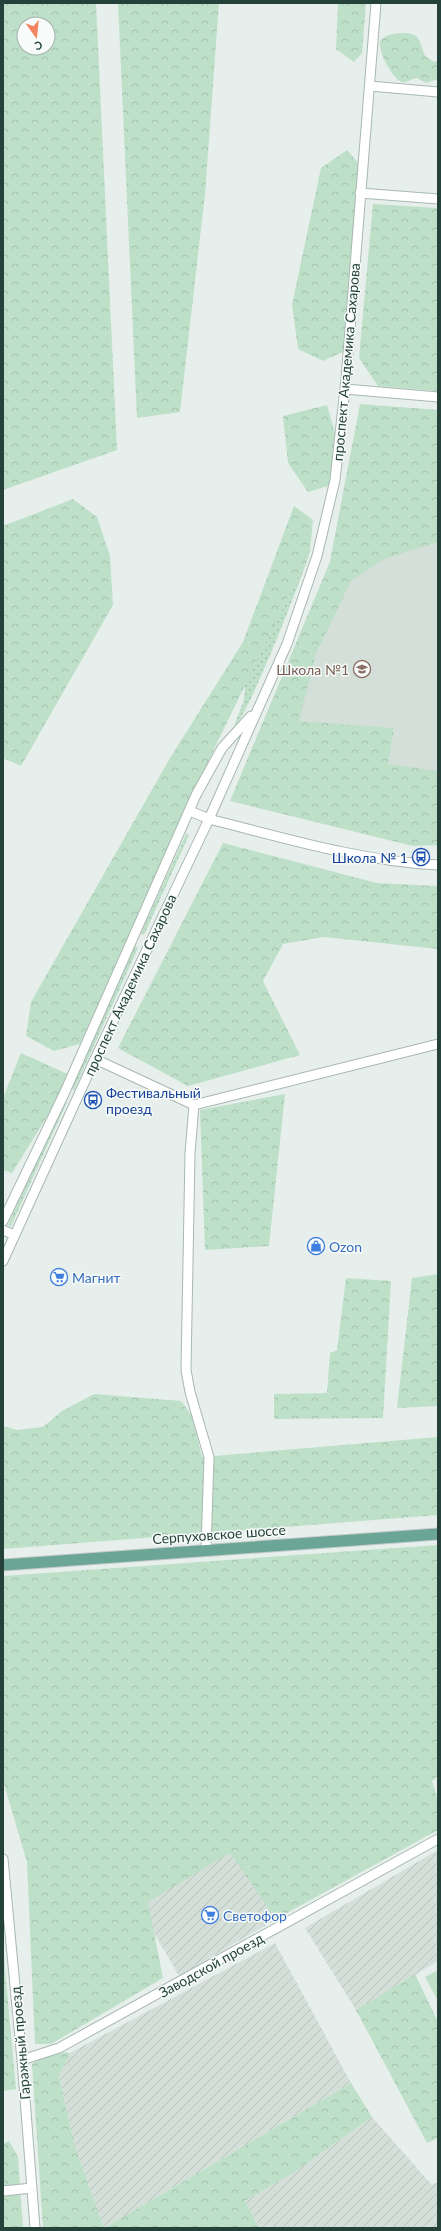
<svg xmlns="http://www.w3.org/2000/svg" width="441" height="2231" viewBox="0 0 441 2231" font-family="Lato,sans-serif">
<defs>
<pattern id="industrial-furrows" width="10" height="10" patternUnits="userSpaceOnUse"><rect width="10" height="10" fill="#d4dfda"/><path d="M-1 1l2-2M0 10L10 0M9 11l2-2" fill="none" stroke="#b6c1bc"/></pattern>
<pattern id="grass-dots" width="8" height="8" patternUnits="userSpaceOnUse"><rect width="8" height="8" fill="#bfe0c8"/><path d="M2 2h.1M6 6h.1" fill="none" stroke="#a4c1ad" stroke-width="1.8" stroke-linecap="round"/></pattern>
<pattern id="forest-crowns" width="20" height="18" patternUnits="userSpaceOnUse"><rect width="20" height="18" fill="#bfe0c8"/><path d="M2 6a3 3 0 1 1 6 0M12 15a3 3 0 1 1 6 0" fill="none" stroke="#a4c1ad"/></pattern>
</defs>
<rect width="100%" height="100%" fill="#e6efeb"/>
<path fill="#d4dfda" d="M351,451L438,458V803L240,777L330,562Z"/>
<path fill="url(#industrial-furrows)" d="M231,1843L276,1919L179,1976L135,1900Z
M438,1850V1961L356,2010L305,1928Z
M275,1943L351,2083L104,2228L75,2147L59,2076L70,2053Z
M372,2117L432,2185L438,2182V2228H259L245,2201L296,2171Z"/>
<path fill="url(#grass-dots)" d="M310,552C303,575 247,720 234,726L244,700L245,685Z
M186,834L189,835L144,935L141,933Z
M135,946L138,948L74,1090L71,1088Z
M64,1101L67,1102L11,1226L8,1225Z"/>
<path fill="url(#forest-crowns)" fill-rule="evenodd" d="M3,3H96L117,450L3,490ZM24,24H48V48H24Z
M118,3H219L205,194L180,412L137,418Z
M338,3H366L362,53L354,62L336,49Z
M399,33C421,32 419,40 425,56L434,62L438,61V79L426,83L417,78C412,78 408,83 402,82C393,80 375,47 381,40C386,35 393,34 399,33Z
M347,150L360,165L345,351L323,361L298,349L292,305L321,168Z
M373,204L438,208V391L378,386L359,358Z
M360,404L438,410V542L384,559L351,581L316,654L299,721L394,728L388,764L438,771V845L413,846L230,801L330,562Z
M327,405L339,447L331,485L308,492L288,463L283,416Z
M73,499L97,517L110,556L113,605L21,766L3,758V526Z
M294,506L313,520L310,552L215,747L80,1044L54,1051L26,1036L31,1002L170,758L243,642Z
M223,843L377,883L438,886V949L324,937L283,944L263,981L300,1055L188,1086L118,1048Z
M21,1053L72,1076L12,1173L3,1170V1098Z
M285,1094L269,1246L205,1250L200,1110Z
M438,1274V1406L397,1408L412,1278Z
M346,1278L391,1281L383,1418L274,1419V1394L327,1393L330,1353L337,1350Z
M94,1394L181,1401L192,1416L202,1457L438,1437V1515L3,1549V1426L17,1430L43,1427L62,1411Z
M438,1545V1776L432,1781L438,1800V1830L276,1919L230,1853L148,1902L163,1978L51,2044H35L27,1862L3,1781V1576Z
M3,1947L16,2089L3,2091Z
M415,1974L438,2022V2138L427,2143L356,2010Z
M52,2051L70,2053L59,2076L75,2147L104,2228H43L32,2064Z
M351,2083L372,2117L296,2171L245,2201L259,2228H104Z
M9,2141L18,2157L23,2228H3V2144Z"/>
<path fill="#bfe0c8" d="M438,1970V2001L425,1977Z"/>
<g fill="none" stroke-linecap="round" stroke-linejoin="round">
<g stroke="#a8b8b2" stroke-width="11">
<path id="minor" d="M370,86L438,92
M360,193L438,199
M345,389L438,397
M190,811L209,819C285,838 360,861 438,865
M95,1059L194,1105L438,1044
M194,1105L190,1153L186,1370L190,1392L209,1457L206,1550
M3,1221L64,1094L196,795L222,748L251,716
M3,1230L14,1235
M3,1261L95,1059L209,819L287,644L317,556L335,480L346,379L376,3
M3,1859L22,2060L35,2228
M22,2060L59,2048L438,1839
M3,2191L32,2188"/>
</g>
<g stroke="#c2cac8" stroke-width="13">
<path id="major" d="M3,1565L438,1534"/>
</g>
<use href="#minor" stroke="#fff" stroke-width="9"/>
<use href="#major" stroke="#6aa596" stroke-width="11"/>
</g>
<defs>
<g id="school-ring" transform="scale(0.9)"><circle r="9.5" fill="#f7fbf9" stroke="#8d6e63" stroke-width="1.5"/><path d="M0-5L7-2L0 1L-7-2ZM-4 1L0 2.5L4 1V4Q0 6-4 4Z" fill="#8d6e63"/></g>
<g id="bus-ring" transform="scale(0.9)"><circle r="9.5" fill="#f7fbf9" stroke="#1a4fb4" stroke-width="1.5"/><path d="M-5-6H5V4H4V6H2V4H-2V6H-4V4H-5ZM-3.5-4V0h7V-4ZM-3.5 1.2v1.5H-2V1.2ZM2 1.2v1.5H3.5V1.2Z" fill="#1a4fb4"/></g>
<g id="shop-ring" transform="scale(0.9)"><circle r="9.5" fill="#f7fbf9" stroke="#3f7fe0" stroke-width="1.5"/><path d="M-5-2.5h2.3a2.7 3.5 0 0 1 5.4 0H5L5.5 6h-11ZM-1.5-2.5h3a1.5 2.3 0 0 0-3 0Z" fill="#3f7fe0"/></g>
<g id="supermarket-ring" transform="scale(0.9)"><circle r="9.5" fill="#f7fbf9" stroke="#3f7fe0" stroke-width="1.5"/><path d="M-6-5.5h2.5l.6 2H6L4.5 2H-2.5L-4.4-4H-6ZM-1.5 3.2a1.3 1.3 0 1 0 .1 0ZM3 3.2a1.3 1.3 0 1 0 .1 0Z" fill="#3f7fe0"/></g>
</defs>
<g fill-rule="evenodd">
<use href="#school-ring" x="362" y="669"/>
<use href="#bus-ring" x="421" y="857"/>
<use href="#bus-ring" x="93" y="1100"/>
<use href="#shop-ring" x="316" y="1246"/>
<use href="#supermarket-ring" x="59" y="1277"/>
<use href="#supermarket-ring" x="210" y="1915"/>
</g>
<g text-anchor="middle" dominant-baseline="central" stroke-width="3" stroke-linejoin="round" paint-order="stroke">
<g font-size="14" fill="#24423a" stroke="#f7fbf9">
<text transform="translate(346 362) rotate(-85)">проспект Академика Сахарова</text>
<text transform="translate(130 985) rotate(-65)">проспект Академика Сахарова</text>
<text transform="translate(219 1534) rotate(-4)">Серпуховское шоссе</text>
<text transform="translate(211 1965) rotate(-29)">Заводской проезд</text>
<text transform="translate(20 2043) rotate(-95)">Гаражный проезд</text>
</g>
<g font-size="14" fill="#785e54" stroke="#f7fbf9" text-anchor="end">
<text x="349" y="669">Школа №1</text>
</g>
<g font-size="14" fill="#164399" stroke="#f7fbf9" text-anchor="end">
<text x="408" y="857">Школа № 1</text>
<text x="106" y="1092" text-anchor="start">Фестивальный<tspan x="106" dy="16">проезд</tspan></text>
</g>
<g font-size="14" fill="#366cbe" stroke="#f7fbf9" text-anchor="start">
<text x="329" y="1246">Ozon</text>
<text x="72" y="1277">Магнит</text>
<text x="223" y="1915">Светофор</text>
</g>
</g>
<rect width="441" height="2231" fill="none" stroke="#24423a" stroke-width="8"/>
<g transform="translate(36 36) rotate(165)"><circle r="19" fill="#f7fbf9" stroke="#a3b1ad"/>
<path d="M0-3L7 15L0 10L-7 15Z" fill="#f4845f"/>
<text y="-6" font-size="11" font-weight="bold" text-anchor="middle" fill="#24423a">С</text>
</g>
</svg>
